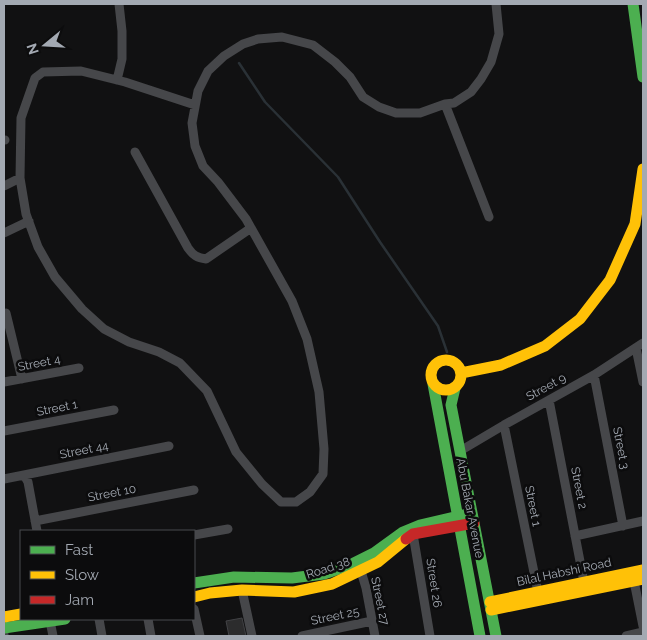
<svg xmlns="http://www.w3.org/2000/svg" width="647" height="640" viewBox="0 0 647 640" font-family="Raleway,sans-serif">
<rect width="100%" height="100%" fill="#111112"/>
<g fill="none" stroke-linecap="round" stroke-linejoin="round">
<path stroke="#2a3136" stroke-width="2.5" d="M239,63L265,102L338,177L380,242L438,326L447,352"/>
</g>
<path fill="#2c2c2d" stroke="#414245" d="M242,618L246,636H229L226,621Z"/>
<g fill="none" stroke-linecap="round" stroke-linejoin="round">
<path stroke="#46474a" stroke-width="9" d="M117,80L122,59V31L119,4
M445,104L489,217
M195,105L125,82L81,71L43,72L35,78L21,118L20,178L26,214L38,247L55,277L82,309L104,329L129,342L159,352L180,363L207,391L236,452L262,484L281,502H296L310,492L323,474L324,449L319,392L307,339L292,301L246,219L218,182L203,166L195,146L192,123L198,91L208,71L224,56L243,44L258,39L282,37L313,45L335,62L350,77L363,97L379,107L396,113H420L445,104L454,103L471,92L481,79L491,62L499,34L496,4
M4,140H5
M135,152L188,248C193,255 197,258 206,259L251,228
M4,186L20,178
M4,233L29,221
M6,313L22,379
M636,348L643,382
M594,375L623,526
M4,382L79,368
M549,400L584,582
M504,425L538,592
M4,431L114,410
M460,451L504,425L594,375L643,343
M24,475L28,482L37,531
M4,479L169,446
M35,521L194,490
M413,534L430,636
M194,535L228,529
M575,536L643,521
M361,571L366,588L375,636
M634,581L643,626
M242,590L252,636
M194,609L200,636
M99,619L102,636
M148,619L151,636
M50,621L53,636
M4,634V636
M302,636L372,621
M626,636L643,632"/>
<path stroke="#4caf50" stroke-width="11" d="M633,4L643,77
M433,384L480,636
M455,388L451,405L496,636
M194,583L234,577L292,578L324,574L350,565L374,553L403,532L420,525L472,513
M4,628L65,619"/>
<path stroke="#ffc107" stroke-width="11" d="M431 375a15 15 0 1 1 30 0a15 15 0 1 1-30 0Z
M461,373L501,365L545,346L580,319L610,280L635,224L643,169
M194,597L210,593L242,590L294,592L332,584L378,562L406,539
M490,602L643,570
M491,610L643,579
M4,617L21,614"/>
<path stroke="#c62828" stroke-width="11" d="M406,539L413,534L474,523"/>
</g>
<g text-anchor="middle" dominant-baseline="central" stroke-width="5" stroke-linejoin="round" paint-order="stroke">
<g font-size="12" fill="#a3a9b2" stroke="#0c0c0d">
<text transform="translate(39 363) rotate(-11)">Street 4</text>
<text transform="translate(546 387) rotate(-29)">Street 9</text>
<text transform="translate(57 408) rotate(-11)">Street 1</text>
<text transform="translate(621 448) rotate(79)">Street 3</text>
<text transform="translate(84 450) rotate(-11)">Street 44</text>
<text transform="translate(579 488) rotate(79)">Street 2</text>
<text transform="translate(112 493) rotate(-11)">Street 10</text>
<text transform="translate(533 506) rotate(79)">Street 1</text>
<text transform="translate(470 508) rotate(79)">Abu Bakar Avenue</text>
<text transform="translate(328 568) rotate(-18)">Road 38</text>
<text transform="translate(564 572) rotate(-12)">Bilal Habshi Road</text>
<text transform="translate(434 583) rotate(81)">Street 26</text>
<text transform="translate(380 601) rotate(78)">Street 27</text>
<text transform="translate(335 616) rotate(-12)">Street 25</text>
</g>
</g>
<rect width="647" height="640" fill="none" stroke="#a3a9b2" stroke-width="10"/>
<rect x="20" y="530" width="175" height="90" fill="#0c0c0d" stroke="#484b4f"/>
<rect x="30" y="546" width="25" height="8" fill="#4caf50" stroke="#484b4f"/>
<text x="65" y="555" font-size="15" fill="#a3a9b2">Fast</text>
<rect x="30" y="571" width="25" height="8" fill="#ffc107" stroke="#484b4f"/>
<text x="65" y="580" font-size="15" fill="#a3a9b2">Slow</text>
<rect x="30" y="596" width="25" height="8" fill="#c62828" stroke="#484b4f"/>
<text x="65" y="605" font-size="15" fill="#a3a9b2">Jam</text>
<g transform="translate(45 45) rotate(252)" stroke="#0c0c0d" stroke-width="4" paint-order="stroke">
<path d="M0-4L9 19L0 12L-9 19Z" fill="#a3a9b2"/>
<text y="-8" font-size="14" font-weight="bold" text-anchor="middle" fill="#a3a9b2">N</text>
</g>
</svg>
